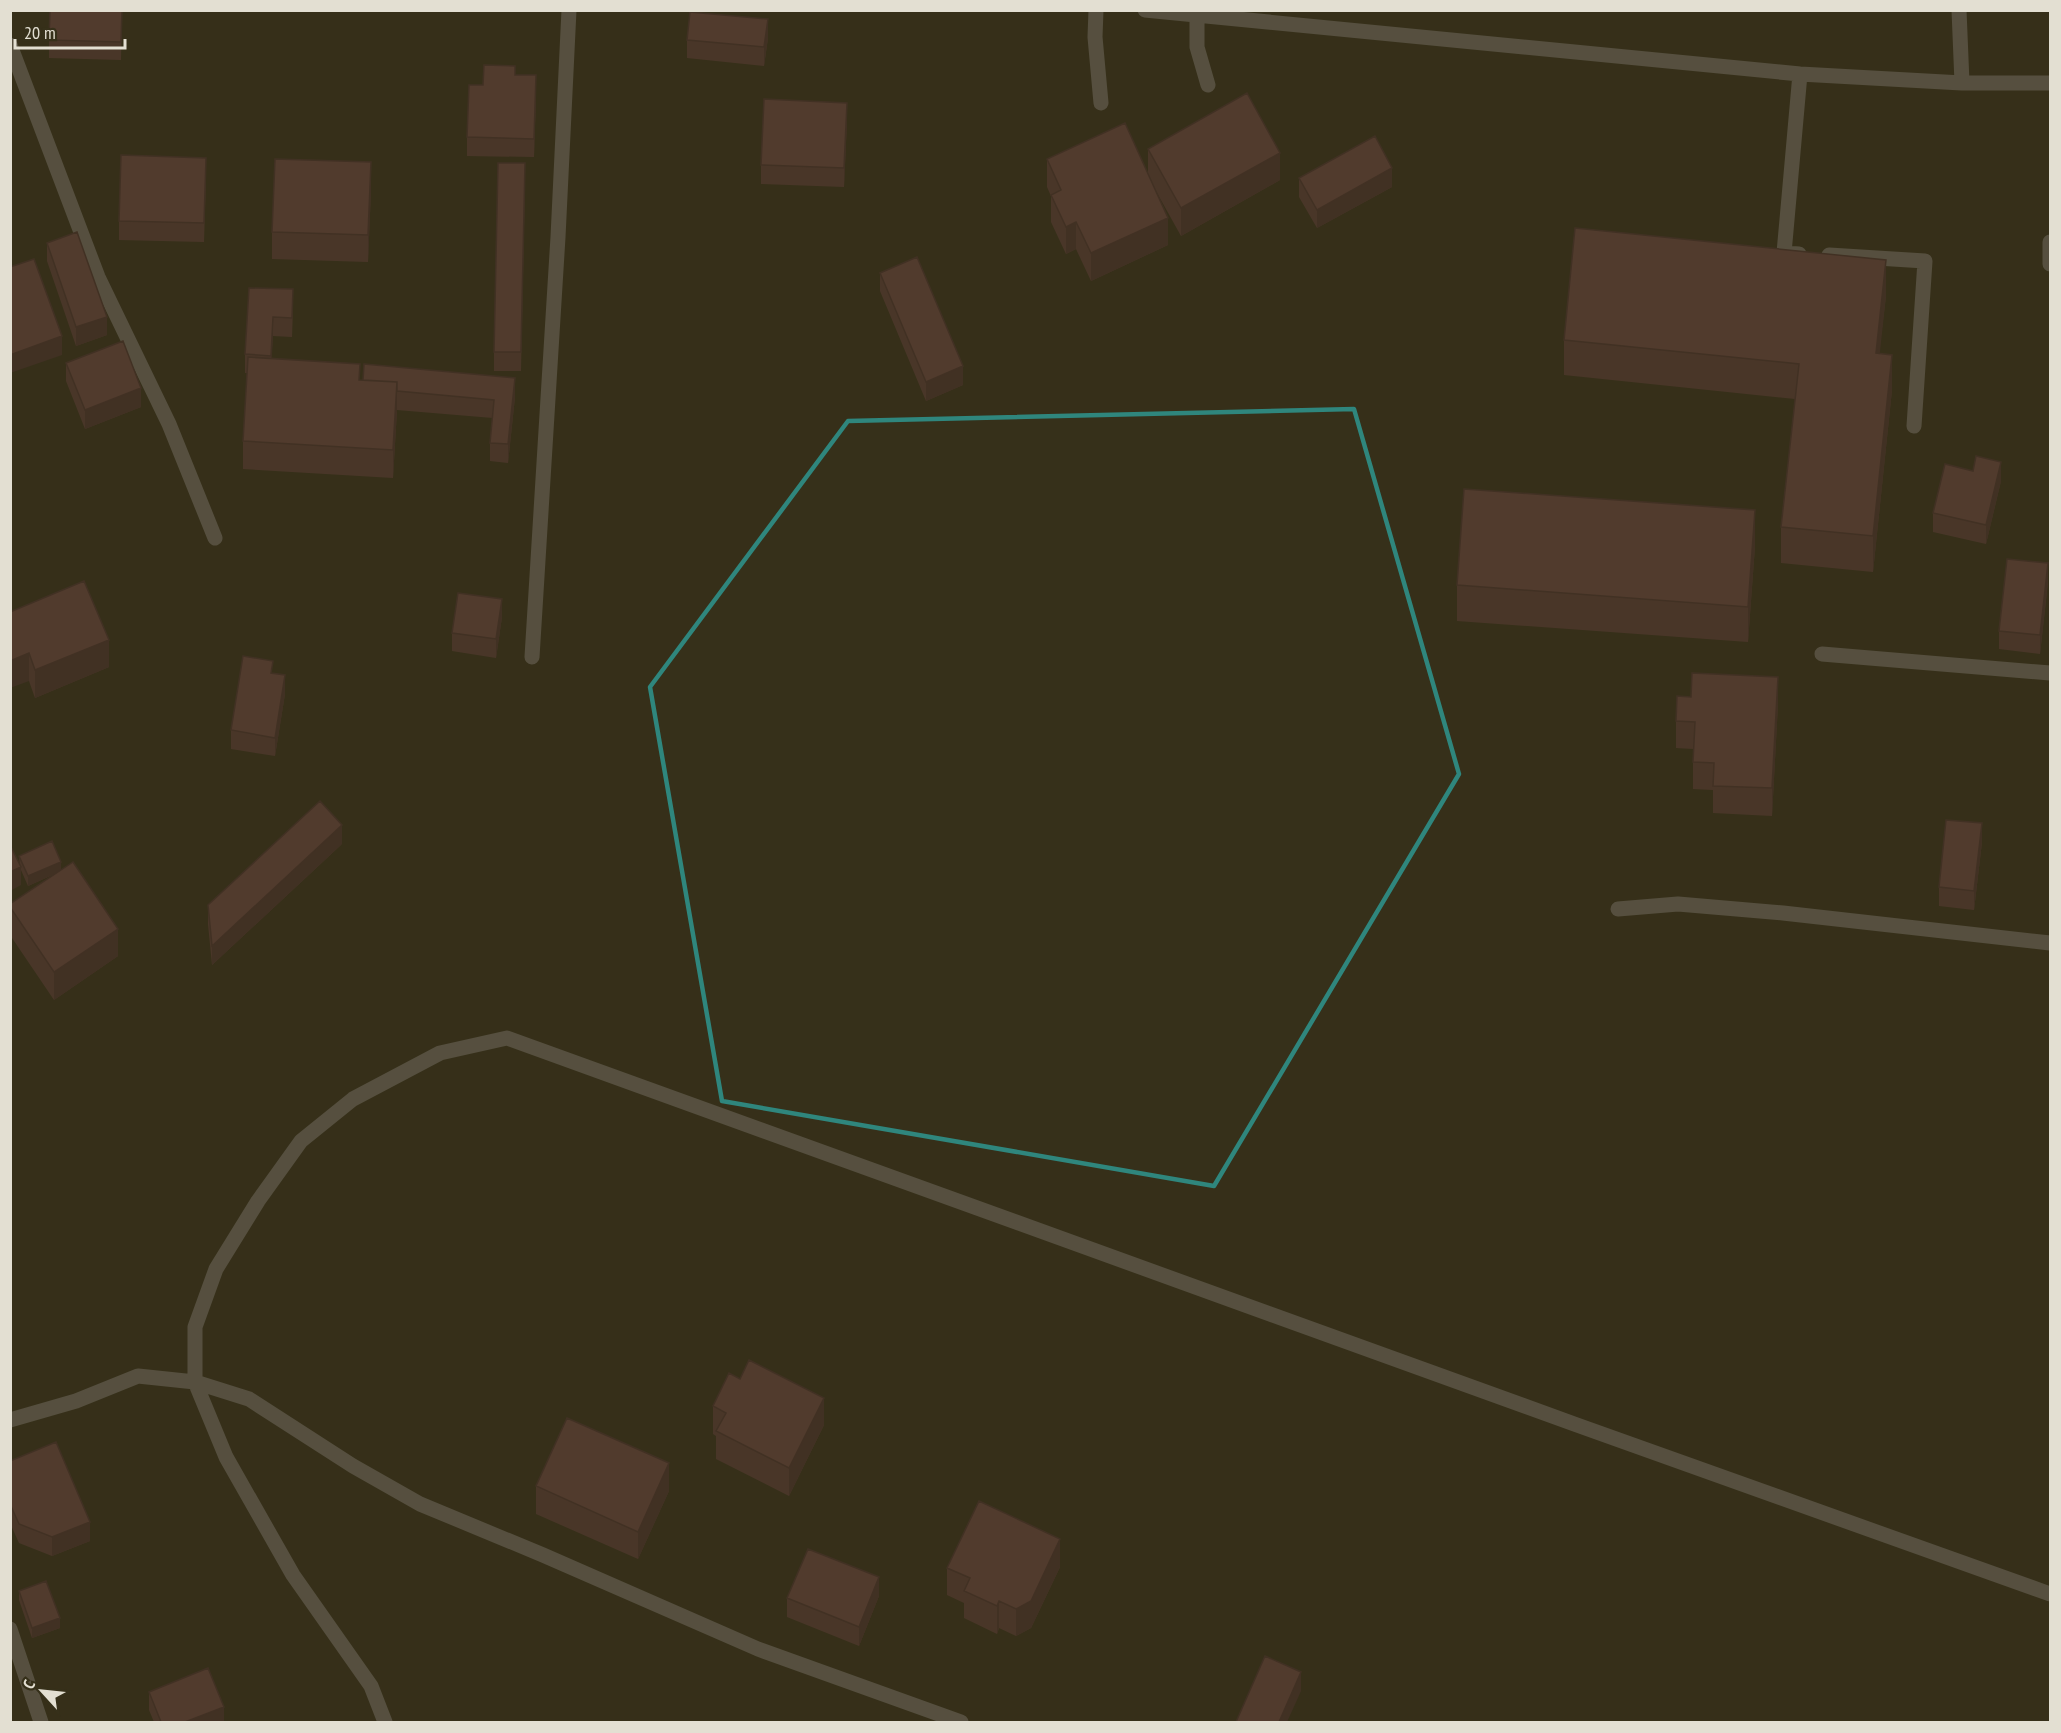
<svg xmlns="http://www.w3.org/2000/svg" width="2061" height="1733" viewBox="0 0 2061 1733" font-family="'PT Sans Narrow',sans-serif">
<rect width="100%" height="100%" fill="#36301a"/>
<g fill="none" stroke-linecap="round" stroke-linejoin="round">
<path stroke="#7c776d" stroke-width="15" d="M1096,10L1095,37L1101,103
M1145,10L1800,74L1962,83H2050
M1959,10L1962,83
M1197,16V47L1208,85
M10,45L98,277L169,424L215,538
M2050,242V264
M1799,254L1784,253L1800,74
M1829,255L1925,261L1914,426
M1822,654L2050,673
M532,657L558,237L569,10
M1618,909L1678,904L1783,913L2050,943
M10,1420L76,1401L138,1376L195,1382L249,1399L353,1466L420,1504L543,1555L758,1649L961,1722
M10,1629L41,1722
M385,1722L371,1686L293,1575L226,1457L195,1382V1327L216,1269L258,1201L301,1141L353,1099L440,1053L507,1038L1577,1425L2050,1594"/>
</g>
<path fill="#613f3b" d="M122,10L121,60L49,58V40Z
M768,38L764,66L687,58V40Z
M515,75L536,94L534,157L467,156V137L483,85Z
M847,121L844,187L761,184V165Z
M1148,149L1280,180L1181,236L1152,184L1168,245L1091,281L1076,249L1066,254L1051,222V196L1047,187V159L1148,174Z
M206,176L204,242L119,240V221Z
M1299,178L1392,187L1317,228L1299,197Z
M525,182L521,371H494V352Z
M371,190L368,262L272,259V232Z
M47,243L107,335L76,346L47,261Z
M880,273L963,385L926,401L880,291Z
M249,288L293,308L292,337L273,336L271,359L360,380L515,397L508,463L490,461V443L493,418L397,410L393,478L243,469V441L247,373H245V354Z
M1886,296L1879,353L1892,390L1873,572L1781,563V527L1795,399L1564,375V340Z
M66,363L141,407L85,429L66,381Z
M2001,481L1986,544L1933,532V513Z
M1755,546L1748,642L1457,621V585Z
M2048,582L2040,654L1999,649V631Z
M10,612L109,667L35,698L29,681Z
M502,617L496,658L452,651V633Z
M285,694L275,756L231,749V730Z
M1778,704L1772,816L1713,813V790L1693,789V749L1676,748V721Z
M1982,842L1974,910L1939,906V887Z
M342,844L212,965L208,924V905Z
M19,856L61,870L118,956L54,1000L10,935V904L57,873L28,886L21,870V885Z
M713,1406L824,1425L789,1496L716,1459V1436L713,1434Z
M10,1461L90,1541L52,1556L19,1543L10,1523Z
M536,1486L669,1491L638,1559L536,1514Z
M1060,1567L1031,1628L1016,1636L999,1628L997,1634L964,1618V1603L947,1595V1568Z
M19,1591L60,1628L32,1638L19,1600Z
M879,1596L859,1646L787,1617V1598Z
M149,1692L224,1722H154L149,1710Z"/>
<path fill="#4f3330" d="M768,19V38L764,66V47Z
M536,75V94L534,157V139Z
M847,103V121L844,187V168Z
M12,134V162H10V135Z
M1280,153V180L1181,236V208Z
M371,162V190L368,262V235Z
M1392,168V187L1317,228V210Z
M1168,218V245L1091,281V253Z
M1076,222V249L1066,254V227Z
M1886,260V296L1876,388V353Z
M107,317V335L76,346V327Z
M273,317V336L271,374V356Z
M62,336V355L10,373V355Z
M1892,355V390L1873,572V536Z
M963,366V385L926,401V382Z
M515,378V397L508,463V444Z
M397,382V410L393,478V450Z
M141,388V407L85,429V410Z
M2001,462V481L1986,544V525Z
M1755,510V546L1748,642V607Z
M2048,563V582L2040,654V635Z
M502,599V617L496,658V639Z
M109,640V667L35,698V670Z
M29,653V681L10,688V661Z
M285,675V694L275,756V738Z
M1778,677V704L1772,816V788Z
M1982,823V842L1974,910V891Z
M342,825V844L212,965V946Z
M61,862V871L28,886V876Z
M21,867V885L10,891V872Z
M118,929V956L54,1000V972Z
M824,1398V1425L789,1496V1468Z
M669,1463V1491L638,1559V1532Z
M90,1522V1541L52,1556V1537Z
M1060,1539V1567L1031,1628L1016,1636V1609Z
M879,1577V1596L859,1646V1627Z
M999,1601V1628L997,1634V1606Z
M60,1618V1628L32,1638V1628Z
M1301,1672V1691L1287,1722H1279Z
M224,1707V1722H185Z"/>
<path fill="#714945" stroke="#4f3330" stroke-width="1.5" d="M50,10H122L121,42L49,40Z
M690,12L768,19L764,47L687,40Z
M484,65L515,66V75H536L534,139L467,137L469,85H483Z
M1247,93L1280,153L1181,208L1148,149Z
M764,99L847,103L844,168L761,165Z
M1125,123L1168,218L1091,253L1076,222L1066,227L1051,195L1061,190L1047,159Z
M1375,136L1392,168L1317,210L1299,178Z
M121,155L206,158L204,223L119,221Z
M275,159L371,162L368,235L272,232Z
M498,163H525L521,352H494Z
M1575,228L1886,260L1876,353L1892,355L1873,536L1781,527L1799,364L1564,340Z
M77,232L107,317L76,327L47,243Z
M917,257L963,366L926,382L880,273Z
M34,259L62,336L10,355V267Z
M249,288L293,289L292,318L273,317L271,356L245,354Z
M123,341L141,388L85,410L66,363Z
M248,357L360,364L359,380L397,382L393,450L243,441Z
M364,364L515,378L508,444L490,443L494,400L397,391V382L363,380Z
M1976,456L2001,462L1986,525L1933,513L1945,464L1973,471Z
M1464,489L1755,510L1748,607L1457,585Z
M2007,559L2048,563L2040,635L1999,631Z
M84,581L109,640L35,670L29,653L10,661V612Z
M458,593L502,599L496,639L452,633Z
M243,656L273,661L271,673L285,675L275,738L231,730Z
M1692,673L1778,677L1772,788L1713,786L1714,763L1693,762L1695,722L1676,721L1677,696L1691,697Z
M320,801L342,825L212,946L208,905Z
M1946,820L1982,823L1974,891L1939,887Z
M52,841L61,862L28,876L19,856Z
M10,845L21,867L10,872Z
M73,862L118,929L54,972L10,907V904Z
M749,1360L824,1398L789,1468L716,1431L726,1413L713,1406L729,1373L740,1379Z
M567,1418L669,1463L638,1532L536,1486Z
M56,1442L90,1522L52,1537L19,1524L10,1504V1461Z
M979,1501L1060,1539L1031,1601L1016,1609L999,1601L997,1606L964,1591L970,1578L947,1568Z
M808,1549L879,1577L859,1627L787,1598Z
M46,1581L60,1618L32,1628L19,1591Z
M1265,1656L1301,1672L1279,1722H1236Z
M208,1668L224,1707L185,1722H161L149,1692Z"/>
<path d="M0 0H2061V1733H0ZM1354,409L1459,774L1214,1186L722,1101L650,687L848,421Z" fill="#36301a" fill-opacity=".55" fill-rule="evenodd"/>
<path fill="none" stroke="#2f867d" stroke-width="4.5" stroke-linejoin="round" d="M1354,409L1459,774L1214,1186L722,1101L650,687L848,421Z"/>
<rect width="2061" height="1733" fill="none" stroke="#e3dfd2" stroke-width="24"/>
<g transform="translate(42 1691) rotate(297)" stroke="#36301a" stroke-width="4.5" paint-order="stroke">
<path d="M0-4.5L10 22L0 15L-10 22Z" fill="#e3dfd2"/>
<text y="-9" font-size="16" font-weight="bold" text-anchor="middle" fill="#e3dfd2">С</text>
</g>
<path d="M15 39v9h110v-9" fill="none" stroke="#e3dfd2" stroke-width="3"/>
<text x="24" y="39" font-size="18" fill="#e3dfd2" stroke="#36301a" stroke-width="4.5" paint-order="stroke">20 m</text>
</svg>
